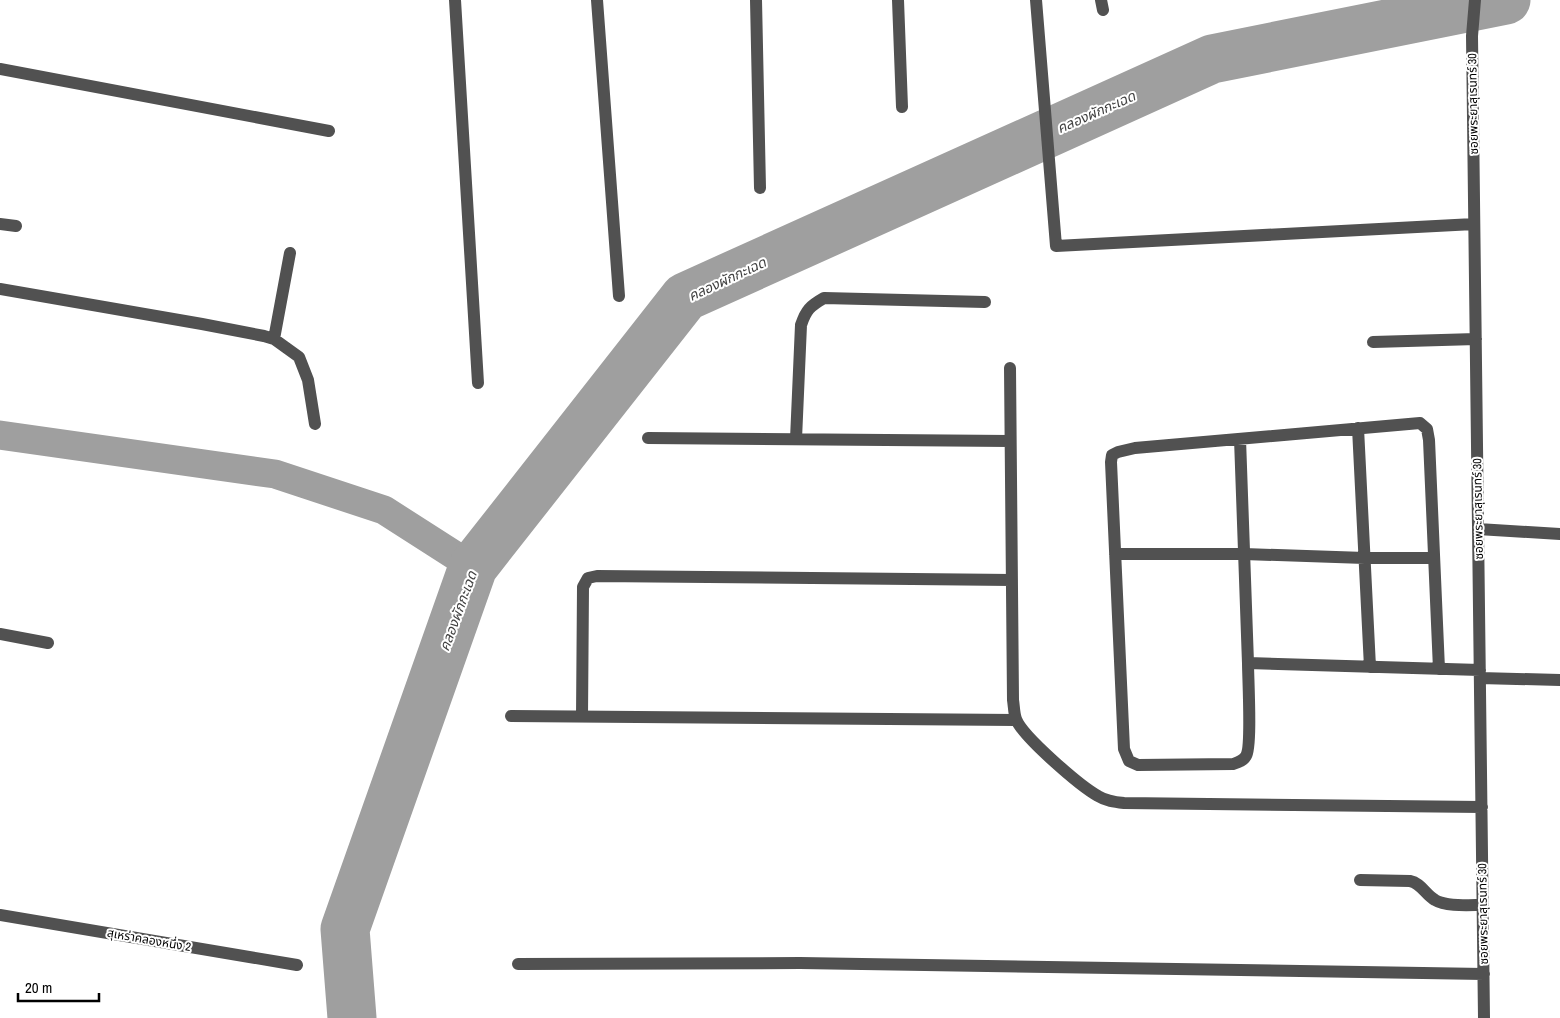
<svg xmlns="http://www.w3.org/2000/svg" width="1560" height="1018" viewBox="0 0 1560 1018" font-family="'Archivo Narrow','Noto Sans Thai',sans-serif">
<rect width="100%" height="100%" fill="#fff"/>
<g fill="none" stroke-linecap="round" stroke-linejoin="round">
<path stroke="#9f9f9f" stroke-width="29" d="M0,435L275,474L384,510L473,567"/>
<path stroke="#9f9f9f" stroke-width="49" d="M352,1018L345,929L473,567L685,297L1212,59L1506,0"/>
<path stroke="#515151" stroke-width="12" d="M455,0L478,383
M597,0L619,296
M756,0L760,188
M898,0L902,107
M1036,0L1056,246L1474,224
M1101,0L1103,10
M1475,0L1472,36L1484,1018
M0,69L329,131
M0,224L16,226
M0,289L202,324L264,336L274,339L299,357L308,380L315,424
M274,339L290,253
M1373,342L1476,339
M1010,368L1013,700C1014,706 1014,714 1016,719C1022,736 1080,786 1098,796C1106,801 1114,802 1124,803L1482,807
M1358,428L1370,667
M648,438L1010,441
M796,439L801,325C806,310 810,306 824,298L985,302
M1240,439L1248,663
M1478,529L1560,534
M1115,554H1244L1365,558H1434
M0,634L48,643
M1439,669L1429,440L1427,429L1420,423L1135,448L1118,452L1112,455L1111,462L1124,749L1129,761L1138,765L1233,764C1239,762 1243,761 1246,756C1252,747 1248,678 1248,663L1480,670
M1480,678L1560,680
M511,716L1016,720
M582,717L583,587L588,578L597,576L1012,580
M1360,880L1410,881C1421,883 1425,894 1435,900C1446,907 1470,905 1483,905
M0,915L297,965
M518,964L800,963L1484,974"/>
</g>
<g text-anchor="middle" dominant-baseline="central" stroke-width="4" stroke-linejoin="round" paint-order="stroke">
<g font-size="12" fill="#000" stroke="#fff">
<text transform="translate(1473 104) rotate(-91)">ซอยพระยาสุเรนทร์ 30</text>
<text transform="translate(1478 509) rotate(-91)">ซอยพระยาสุเรนทร์ 30</text>
<text transform="translate(1483 914) rotate(-91)">ซอยพระยาสุเรนทร์ 30</text>
<text transform="translate(149 940) rotate(10)">สุเหร่าคลองหนึ่ง 2</text>
</g>
<g font-size="14" font-style="italic" fill="#404040" stroke="#fff">
<text transform="translate(1096 112) rotate(-24)">คลองผักกะเฉด</text>
<text transform="translate(727 279) rotate(-25)">คลองผักกะเฉด</text>
<text transform="translate(458 611) rotate(-70)">คลองผักกะเฉด</text>
</g>
</g>
<path d="M18 993v8h81v-8" fill="none" stroke="#000000" stroke-width="2.5"/>
<text x="25" y="993" font-size="15" fill="#000000" stroke="#ffffff" stroke-width="4" paint-order="stroke">20 m</text>
</svg>
